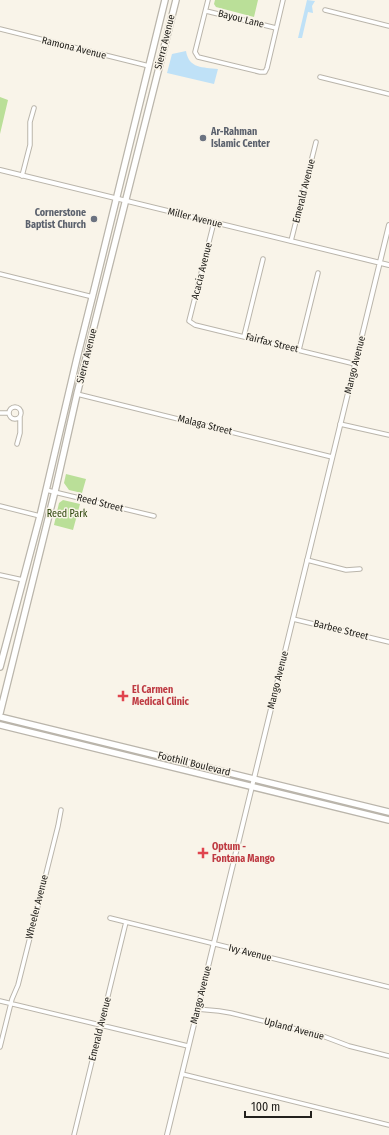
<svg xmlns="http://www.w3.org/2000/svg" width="389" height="1135" viewBox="0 0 389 1135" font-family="'Fira Sans Condensed',sans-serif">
<rect width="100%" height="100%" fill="#f9f4e9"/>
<path fill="#badf98" d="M215,0H258L254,17L216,7L214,4Z
M0,97L8,100L0,134Z
M66,474L86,479L82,493L69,490L64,483Z
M63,500L80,504L73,530L54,525L59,503Z"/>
<path fill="#bfe1f7" d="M307,0L315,1L312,6L313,13L308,12L302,38H298Z
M186,51C189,69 203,67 218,69L214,84L167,73L172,54Z"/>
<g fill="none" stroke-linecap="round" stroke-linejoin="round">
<g stroke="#bab5ab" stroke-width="5.5">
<path id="minor" d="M208,0L195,52L198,57L260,72H265L267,68L283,0
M325,10L389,26
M206,11L276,28
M0,29L149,66
M320,77L389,94
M22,176L30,145V122L34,108
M214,222L189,321L195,325L355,364
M291,241L316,142
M0,274L93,297
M244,336L263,259
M299,350L318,273
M77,394L332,457
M9 413a6 6 0 1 1 12 0a6 6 0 1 1-12 0Z
M0,413H8
M340,424L389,435
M17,444L20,433V417
M46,490L154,516
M0,506L40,516
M307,560L346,570L360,569
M0,575L23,580
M293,619L389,642
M110,918L389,987
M0,1001L188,1046
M197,1009L219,1011L231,1013L320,1035L349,1046L389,1056
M0,1047L12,999L18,985L58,826L61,810
M182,1074L389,1125
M74,1135L126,922"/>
</g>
<g stroke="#bab5ab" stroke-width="6">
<path id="tertiary" d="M0,170L389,265
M167,1135L389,225"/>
</g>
<g stroke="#bab5ab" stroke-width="8">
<path id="primary" d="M0,667L40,516L77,358L95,286L165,0
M0,713L56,487L77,394L176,0
M0,717L389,812
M0,725L389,820"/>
</g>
<use href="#minor" stroke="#fff" stroke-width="3.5"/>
<use href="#tertiary" stroke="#fff" stroke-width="4"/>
<use href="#primary" stroke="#fff" stroke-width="5.5"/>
</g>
<g fill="#6b7280" stroke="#f9f4e9" stroke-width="1.5">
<circle cx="203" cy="138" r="4"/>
<circle cx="94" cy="219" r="4"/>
</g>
<g fill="#e0444e" stroke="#f9f4e9" stroke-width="1.5">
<path d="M121 690h4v4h4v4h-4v4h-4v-4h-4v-4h4z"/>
<path d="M201 847h4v4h4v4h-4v4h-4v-4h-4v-4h4z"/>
</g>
<g text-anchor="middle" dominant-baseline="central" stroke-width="3" stroke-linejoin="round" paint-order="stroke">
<g font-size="10" fill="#23211d" stroke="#f9f4e9">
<text transform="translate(241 19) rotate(14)">Bayou Lane</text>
<text transform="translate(165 42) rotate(-76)">Sierra Avenue</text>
<text transform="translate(74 48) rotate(14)">Ramona Avenue</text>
<text transform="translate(304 191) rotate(-76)">Emerald Avenue</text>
<text transform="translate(195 218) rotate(14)">Miller Avenue</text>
<text transform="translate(202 271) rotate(-76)">Acacia Avenue</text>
<text transform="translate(272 343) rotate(14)">Fairfax Street</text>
<text transform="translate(87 356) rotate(-76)">Sierra Avenue</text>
<text transform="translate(355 365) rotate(-76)">Mango Avenue</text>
<text transform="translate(205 425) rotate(14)">Malaga Street</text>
<text transform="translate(100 503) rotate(14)">Reed Street</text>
<text transform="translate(341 630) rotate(14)">Barbee Street</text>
<text transform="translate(278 680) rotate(-76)">Mango Avenue</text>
<text transform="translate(194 764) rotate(14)">Foothill Boulevard</text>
<text transform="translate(37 907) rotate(-76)">Wheeler Avenue</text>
<text transform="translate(250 953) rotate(14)">Ivy Avenue</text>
<text transform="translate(201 995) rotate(-76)">Mango Avenue</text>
<text transform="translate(100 1029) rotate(-76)">Emerald Avenue</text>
<text transform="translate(294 1029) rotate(15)">Upland Avenue</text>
</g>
<g font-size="10" font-weight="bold" fill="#5b616d" stroke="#f9f4e9" text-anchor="start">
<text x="211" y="132">Ar-Rahman<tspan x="211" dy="12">Islamic Center</tspan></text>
<text x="86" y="213" text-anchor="end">Cornerstone<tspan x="86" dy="12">Baptist Church</tspan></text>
</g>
<g font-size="10" fill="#284105" stroke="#f9f4e9">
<text x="67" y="514">Reed Park</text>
</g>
<g font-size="10" font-weight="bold" fill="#be3a42" stroke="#f9f4e9" text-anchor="start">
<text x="132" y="690">El Carmen<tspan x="132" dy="12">Medical Clinic</tspan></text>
<text x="212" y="847">Optum -<tspan x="212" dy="12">Fontana Mango</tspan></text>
</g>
</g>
<path d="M245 1111v6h66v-6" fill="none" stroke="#23211d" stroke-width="2"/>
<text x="251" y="1111" font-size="12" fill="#23211d" stroke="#f9f4e9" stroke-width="3" paint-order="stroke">100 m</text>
</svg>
